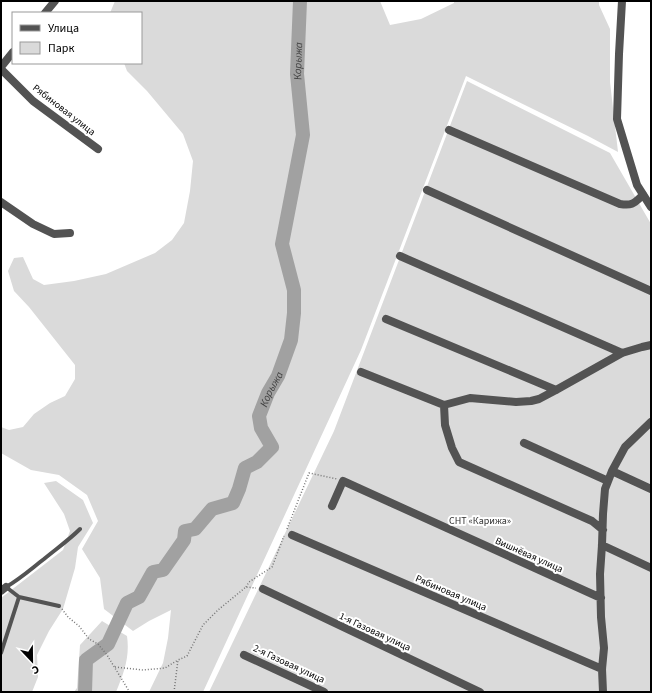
<svg xmlns="http://www.w3.org/2000/svg" width="652" height="693" viewBox="0 0 652 693" font-family="'Source Sans 3',sans-serif">
<rect width="100%" height="100%" fill="#fff"/>
<path fill="#dadada" d="M115,1H380L390,25L421,19L454,3V1H599V5L610,29V82L618,152L588,136L466,76L361,350L203,692H149L163,663L168,638L171,610L149,621L133,631L104,609L100,578L82,549L98,521L87,495L59,475L31,470L1,453V427L9,430L23,427L34,414L50,403L65,396L75,379V365L29,307L14,291L8,271L14,258L23,257L33,279L44,285L74,281L106,274L155,253L172,240L184,223L190,191L193,161L183,134L147,91L127,71L124,63H141V13H110Z
M467,81L610,153L651,224V692H209L334,431Z
M56,481L83,500L93,523L78,547L75,568L63,609L49,631L37,655L38,677L32,692H1V598L63,550L70,531L64,514L44,483Z
M102,621L127,636C130,657 124,673 116,692H74L77,688L80,645Z"/>
<g fill="none" stroke-linecap="round" stroke-linejoin="round">
<path stroke="#a1a1a1" stroke-width="14" id="s1" d="M85,692L86,660L108,644L127,603L139,597L153,572L163,570L184,540L185,531L195,529L212,509L233,503L239,489L245,468L257,462L272,447L261,428L259,416L268,393L278,376L291,340L294,313V290L282,244L303,135L297,74L300,1"/>
<path stroke="#757575" stroke-width="1.5" stroke-dasharray="1 2" stroke-linecap="butt" d="M287,529L309,473L337,479
M246,587L249,582L272,567L284,536
M62,609L68,617L79,626L89,639L98,644L107,655L129,691L128,692
M115,667L143,670L165,668L178,660
M174,692L178,660L187,656L203,625L218,610L246,587L256,588"/>
<path stroke="#535353" stroke-width="4" d="M19,597L59,606
M1,653L19,597L6,587C20,579 31,569 44,559C56,549 69,540 80,529"/>
<path stroke="#535353" stroke-width="8" d="M45,13L55,1
M1,67L13,52
M1,69L33,101L98,149
M449,130L620,204C633,206 634,203 643,195
M427,190L651,291
M1,202L33,224L54,234L70,233
M400,256L622,353
M386,319L556,390
M361,372L444,405L470,398L516,402L531,401L539,399L556,390L622,353L642,347L651,345
M444,405L445,425L452,448L459,462L592,521L603,530
M524,443L608,481
M612,471L651,489
M332,506L343,481L601,598
M292,535L602,669
M602,545L651,568
M263,589L480,692
M1,591L6,587
M244,655L324,692
M603,692L602,669L604,648L601,617L600,574L602,545L603,514L605,489L612,471L625,447L651,422"/>
<path stroke="#535353" stroke-width="8" d="M622,1L619,54L617,119L637,185L651,207"/>
</g>
<g text-anchor="middle" dominant-baseline="central" stroke-width="4" stroke-linejoin="round" paint-order="stroke">
<g font-size="10" fill="#000" stroke="#fff">
<text transform="translate(64 110) rotate(38)">Рябиновая улица</text>
<text transform="translate(529 555) rotate(24)">Вишнёвая улица</text>
<text transform="translate(451 593) rotate(23)">Рябиновая улица</text>
<text transform="translate(375 632) rotate(25)">1-я Газовая улица</text>
<text transform="translate(289 664) rotate(25)">2-я Газовая улица</text>
</g>
<g font-size="10" fill="#313131" stroke="#fff">
<text x="480" y="521">СНТ «Карижа»</text>
</g>
<g font-size="11" font-style="italic" fill="#424242" stroke="#fff">
<text stroke="none"><textPath href="#s1" startOffset="732">Корыжа</textPath></text>
<text stroke="none"><textPath href="#s1" startOffset="396">Корыжа</textPath></text>
</g>
</g>
<rect width="652" height="693" fill="none" stroke="#000000" stroke-width="4"/>
<rect x="12" y="12" width="130" height="52" fill="#ffffff" stroke="#999999"/>
<rect x="20" y="25" width="20" height="6" fill="#535353" stroke="#999999"/>
<text x="48" y="32" font-size="12" fill="#000000">Улица</text>
<rect x="20" y="42" width="20" height="12" fill="#dadada" stroke="#999999"/>
<text x="48" y="52" font-size="12" fill="#000000">Парк</text>
<g transform="translate(32 661) rotate(158)" stroke="#ffffff" stroke-width="3" paint-order="stroke">
<path d="M0-3L7 15L0 10L-7 15Z" fill="#000000"/>
<text y="-6" font-size="11" font-weight="bold" text-anchor="middle" fill="#000000">С</text>
</g>
</svg>
